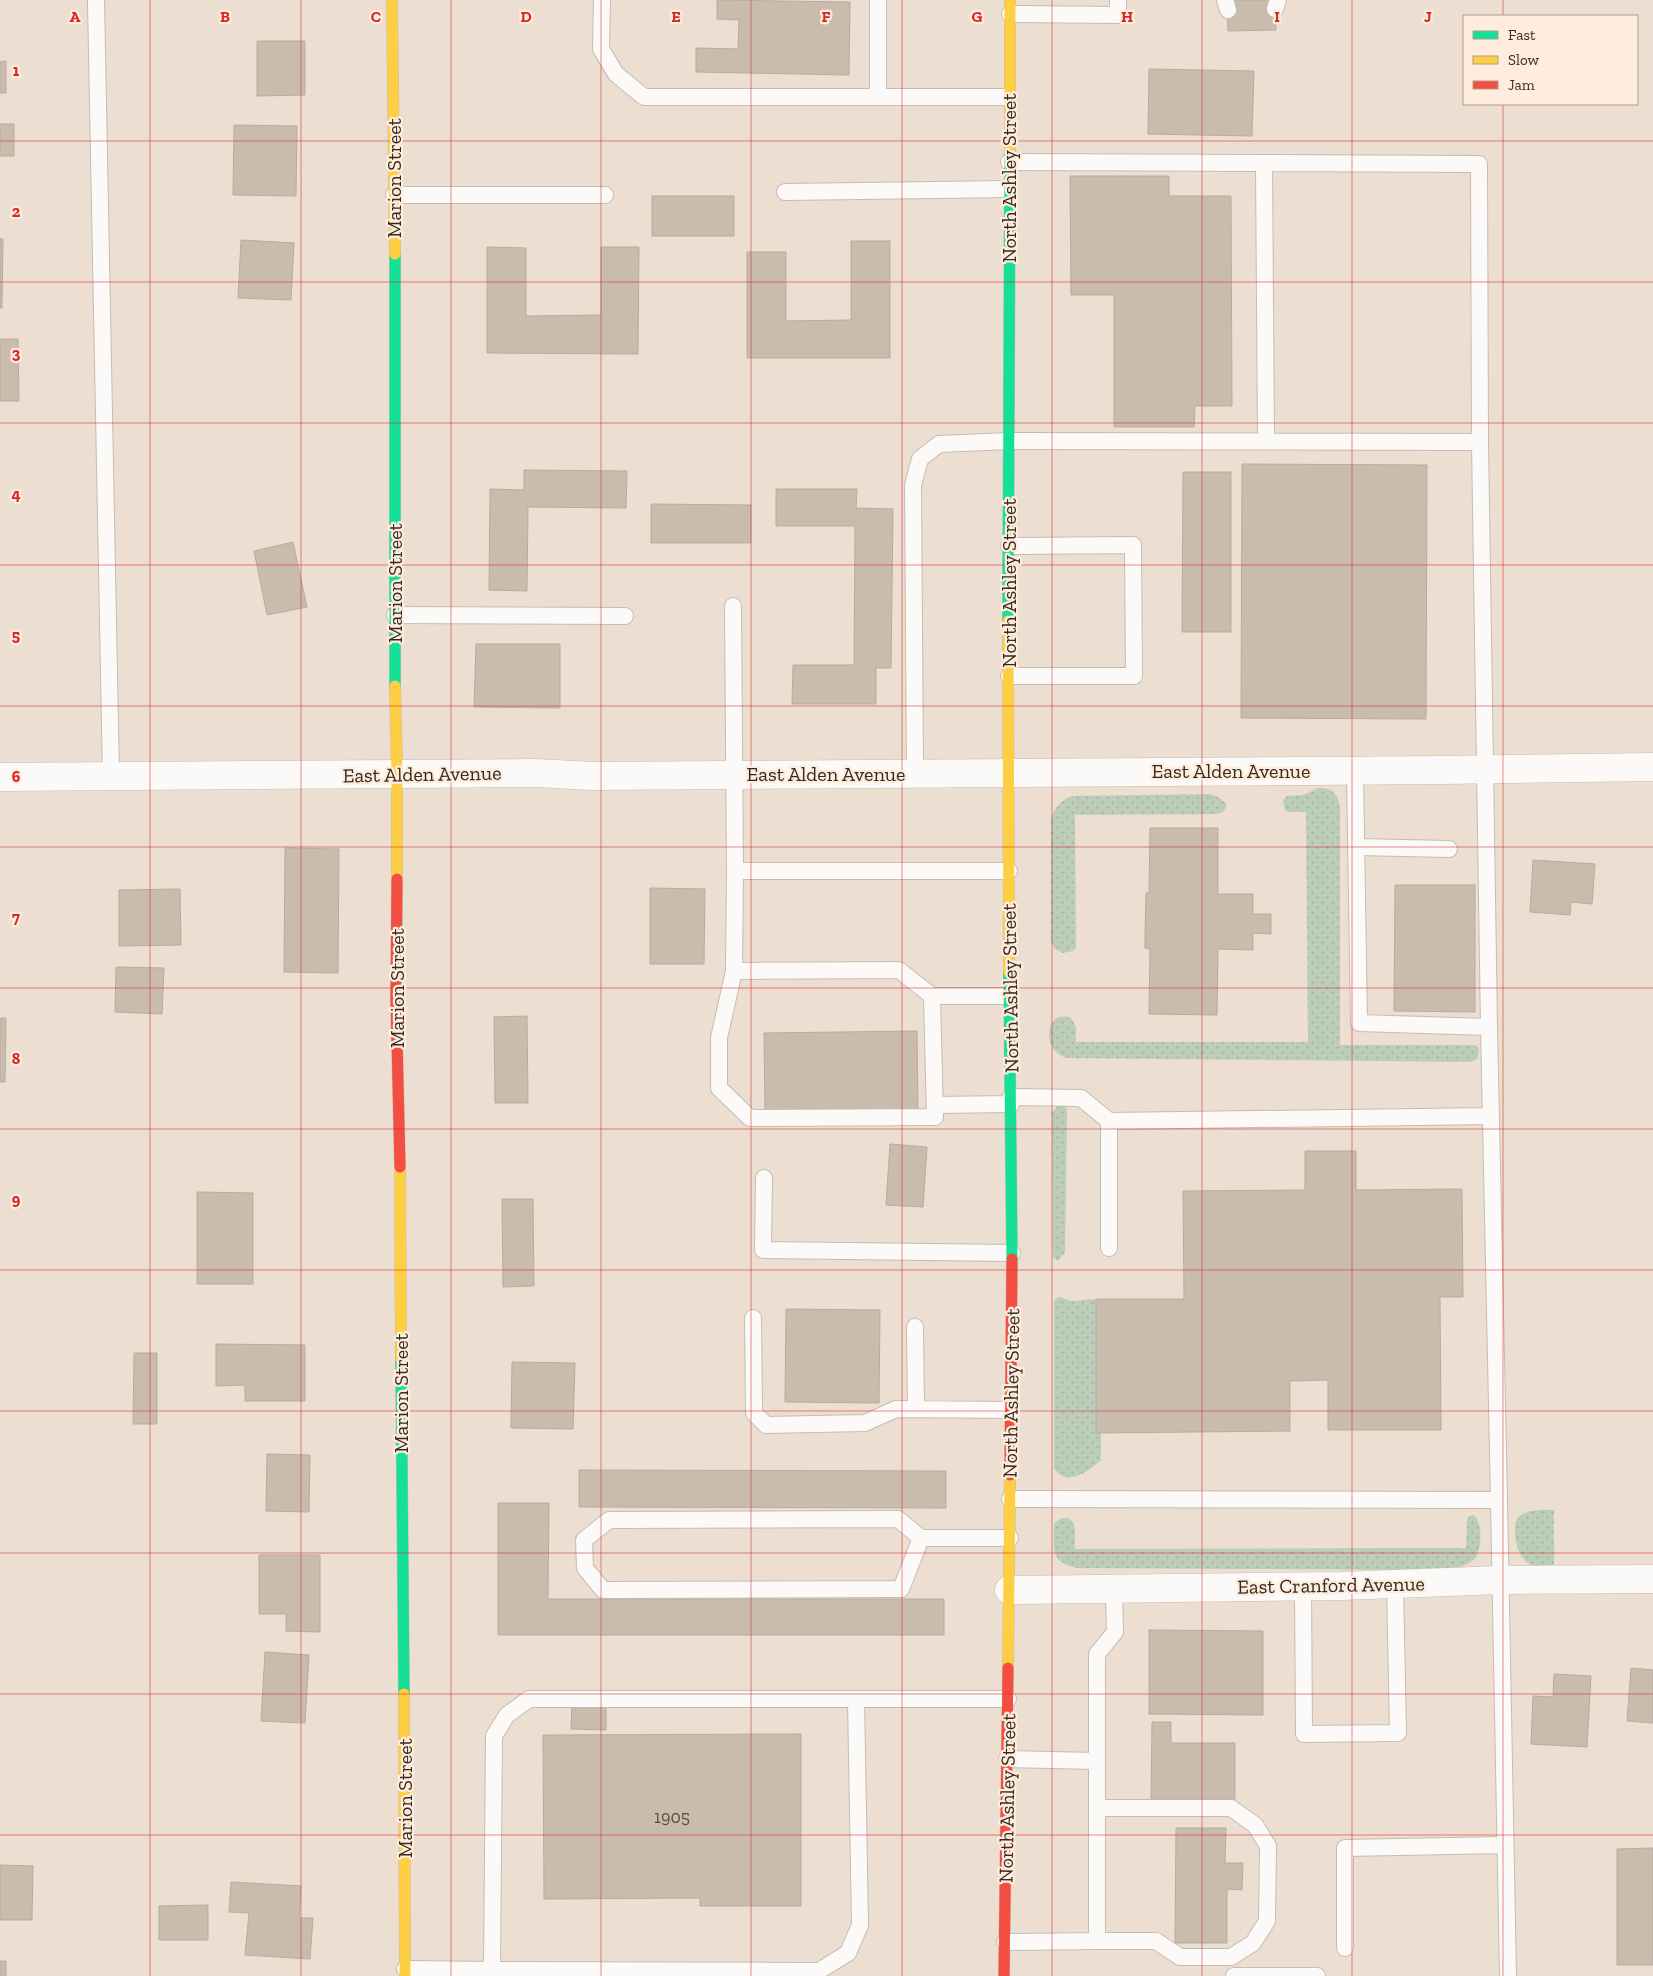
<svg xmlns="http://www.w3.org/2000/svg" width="1653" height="1976" viewBox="0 0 1653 1976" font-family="'Zilla Slab',serif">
<defs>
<pattern id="grass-dots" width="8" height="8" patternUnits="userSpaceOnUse" patternTransform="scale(1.25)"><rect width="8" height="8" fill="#bcceba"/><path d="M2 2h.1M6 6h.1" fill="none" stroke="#a2b1a0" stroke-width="1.8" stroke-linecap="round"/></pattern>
</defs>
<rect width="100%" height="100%" fill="#ecded0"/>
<path fill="url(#grass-dots)" d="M1318,788C1332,788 1336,792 1340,805V1045H1476L1479,1050L1477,1059L1471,1062L1067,1058C1040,1051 1045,1008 1071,1018L1076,1027V1042H1308L1306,812H1290L1285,810L1283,800L1287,796L1303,795Z
M1209,794L1216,796L1226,803V808L1222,812L1216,814L1075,815L1076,947L1073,951L1063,953L1054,948L1051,941V817C1056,807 1061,800 1072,796Z
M1063,1105L1067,1109L1065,1253L1058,1261L1053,1257L1052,1112L1057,1107Z
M1059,1297L1072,1301L1096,1299V1432H1101V1460C1088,1472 1066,1488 1054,1468V1301Z
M1540,1510H1554V1569C1527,1569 1517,1559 1515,1532C1515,1526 1515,1518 1521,1515C1526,1511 1534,1511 1540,1510Z
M1473,1515C1483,1520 1482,1550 1475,1558C1469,1565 1459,1567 1450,1570L1077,1568C1049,1562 1054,1549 1054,1524C1057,1521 1060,1518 1064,1518C1079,1517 1074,1540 1075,1549L1466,1548L1467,1520L1469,1516Z"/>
<path fill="#c9bcad" stroke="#b7aca1" d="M717,0L850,2L849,75L696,72V48L738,49L739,20L717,19Z
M1227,0H1275L1276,30L1228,31Z
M257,41H305V95L257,96Z
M6,61V93H0V62Z
M1149,69L1254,71L1252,136L1148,134Z
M0,124H14V156H0Z
M234,125L297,126L296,196L233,195Z
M1070,176H1169V196H1231L1232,406H1195L1194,427H1114V295H1071Z
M652,196H734V236H652Z
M0,239H3L2,308H0Z
M241,240L294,243L291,300L238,298Z
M851,241H890V358H747V252H786V321L851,320Z
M487,247L526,248V316L601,315V247H639L638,354L487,353Z
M0,339H18L19,401H0Z
M1242,464L1427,465L1426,719L1241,718Z
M524,470L627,471L626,508L528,507L527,591L489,590L490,489L524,490Z
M1183,472H1231V632H1182Z
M776,489H857L856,508L893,509L891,668H876V704H792L793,665H854L855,526H776Z
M651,504L751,505V543H651Z
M293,542L307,607L267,615L254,551Z
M476,644H560V708L474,707Z
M1150,828H1218V894H1253V914H1271V934L1253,933V950L1218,949L1217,1015L1149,1014L1150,949L1145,948V936L1146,893H1149Z
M285,848L339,849L338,973L284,972Z
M1533,860L1595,864L1592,904L1571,902L1570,915L1530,912Z
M1395,885H1475V1012L1394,1011Z
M650,888L705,889L704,964H650Z
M180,889L181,945L119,946V890Z
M116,967L164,968L162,1014L115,1012Z
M527,1016L528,1103H495L494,1017Z
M0,1018H6L5,1082H0Z
M917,1031L918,1112L765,1114L764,1033Z
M890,1144L927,1147L923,1207L886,1205Z
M1305,1151H1356V1190L1462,1189L1463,1297H1440L1441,1430H1328V1380L1290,1381V1431L1096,1433V1299H1184L1183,1191L1305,1190Z
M197,1192L253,1193V1284H197Z
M502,1199H533L534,1286L503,1287Z
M786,1309L880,1310L879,1403L785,1402Z
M216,1344L305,1345V1401H245V1385L216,1386Z
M134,1353H157V1424H133Z
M512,1362L575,1363L573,1429L511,1428Z
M267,1454L310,1455L309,1512L266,1511Z
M579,1470L946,1471V1508L579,1507Z
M498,1503H549L548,1599H944V1635H498Z
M259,1555H320V1632L286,1631V1614H259Z
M1149,1630L1263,1631V1715L1149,1714Z
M265,1652L309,1655L305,1723L261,1721Z
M1631,1668L1653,1670V1723L1627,1721Z
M1554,1674L1591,1676L1587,1747L1531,1744L1533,1696L1553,1697Z
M572,1704H606V1730L571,1729Z
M1152,1722H1171V1743H1235V1799H1151Z
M801,1734V1906H700V1898L544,1899L543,1735Z
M1176,1828H1226L1225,1863H1243L1242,1890L1227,1889V1943H1175Z
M1653,1848V1965H1617V1849Z
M0,1865L33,1866L32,1920H0Z
M231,1882L301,1886L299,1918H313L310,1959L245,1955L249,1913L229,1912Z
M208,1905V1940H159V1906Z
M0,1961H6V1976H0Z"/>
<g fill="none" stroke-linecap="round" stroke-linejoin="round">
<g stroke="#c7bcb1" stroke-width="18">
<path id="lane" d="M96,0L111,777
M602,0L601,49L616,74L644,97H1009
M878,0V97
M1225,0L1228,10
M1275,9L1278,0
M1010,14L1118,15V0
M1009,162L1264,163L1266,441
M1264,163L1479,164L1480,442
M785,192L1009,189
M394,195H605
M733,606L735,871H1009
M395,615L625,616
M1009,676H1134L1133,545L1009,546
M1355,771L1359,1023L1489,1027
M915,773L913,485L920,459L939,444L1009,441L1480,442L1489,1027L1499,1500
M1357,847L1449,849
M735,871L734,971L899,970L932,996H1010
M734,971L719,1038V1088L750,1118L935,1117L932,996
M1011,1097L1081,1098L1109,1121L1491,1116
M935,1105L1011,1104
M764,1178L763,1250L1012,1253
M1109,1248V1121
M753,1318L754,1413L766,1425L865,1423L896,1409L1011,1410
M915,1327L916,1409
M1010,1499L1499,1500L1508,1976
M898,1519L921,1538L901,1589L603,1590L585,1568L584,1540L609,1520Z
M921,1538H1010
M1303,1586L1304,1734L1398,1733L1395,1584
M1007,1759L1097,1761
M1097,1808H1231L1255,1825L1268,1846L1267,1921L1253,1943L1231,1957H1180L1156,1941H1097
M1005,1942L1097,1941V1654L1115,1632L1114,1588
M1345,1948V1848L1505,1845
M405,1969L492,1970L494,1736L507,1715L529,1699H1008
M492,1970L819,1971L848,1953L860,1925L856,1699
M1234,1976H1317"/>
</g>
<g stroke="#c7bcb1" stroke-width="29">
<path id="street" d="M0,777L536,773L592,776L1443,770L1653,767
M1009,1590L1341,1586L1501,1580L1653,1579"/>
</g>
<g stroke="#c7bcb1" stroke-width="12">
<path id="fast" d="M1008,621L1010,152
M395,686V254
M1009,972L1012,1259
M401,1359L404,1694"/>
</g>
<g stroke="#c7bcb1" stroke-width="12">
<path id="slow" d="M392,0L395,254
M1010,152V0
M1008,621L1009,972
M395,686L397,774V879
M400,1167L401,1359
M1008,1668L1010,1475
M404,1694L405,1976"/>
</g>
<g stroke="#c7bcb1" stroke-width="12">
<path id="jam" d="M397,879L396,998L400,1167
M1010,1475L1012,1259
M1004,1976L1008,1668"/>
</g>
<use href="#lane" stroke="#fcfaf8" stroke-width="16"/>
<use href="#street" stroke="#fcfaf8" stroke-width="28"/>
<use href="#fast" stroke="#16e098" stroke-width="11"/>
<use href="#slow" stroke="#ffcf43" stroke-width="11"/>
<use href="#jam" stroke="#f24e42" stroke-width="11"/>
</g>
<path fill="none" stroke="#d62828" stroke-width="1" stroke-opacity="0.55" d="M150,0V1976M301,0V1976M451,0V1976M601,0V1976M751,0V1976M902,0V1976M1052,0V1976M1202,0V1976M1352,0V1976M1503,0V16M1503,104V1976M0,141H1653M0,282H1653M0,423H1653M0,565H1653M0,706H1653M0,847H1653M0,988H1653M0,1129H1653M0,1270H1653M0,1411H1653M0,1553H1653M0,1694H1653M0,1835H1653"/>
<g text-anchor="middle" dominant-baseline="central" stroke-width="4.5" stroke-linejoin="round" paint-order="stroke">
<g font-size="18" fill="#5a4e43">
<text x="672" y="1817">1905</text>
</g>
<g font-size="20" fill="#352a20" stroke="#feecdd">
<text transform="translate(394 178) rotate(-90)">Marion Street</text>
<text transform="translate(1009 178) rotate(-90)">North Ashley Street</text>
<text transform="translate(395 583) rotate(-90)">Marion Street</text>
<text transform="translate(1009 583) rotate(-90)">North Ashley Street</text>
<text x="1231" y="771">East Alden Avenue</text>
<text transform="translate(422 774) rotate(-1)">East Alden Avenue</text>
<text x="826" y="774">East Alden Avenue</text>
<text transform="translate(397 988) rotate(-90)">Marion Street</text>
<text transform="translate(1010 988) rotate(-91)">North Ashley Street</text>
<text transform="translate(401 1393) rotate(-90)">Marion Street</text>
<text transform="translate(1011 1393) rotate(-89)">North Ashley Street</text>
<text transform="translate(1331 1585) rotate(-1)">East Cranford Avenue</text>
<text transform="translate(405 1798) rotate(-90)">Marion Street</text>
<text transform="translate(1007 1798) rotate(-89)">North Ashley Street</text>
</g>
</g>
<g font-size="16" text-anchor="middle" font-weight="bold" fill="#d62828" stroke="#feecdd" stroke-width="4.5" stroke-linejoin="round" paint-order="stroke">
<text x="75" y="22">A</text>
<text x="225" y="22">B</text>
<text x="376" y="22">C</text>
<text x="526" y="22">D</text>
<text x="676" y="22">E</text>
<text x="826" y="22">F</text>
<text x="977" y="22">G</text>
<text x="1127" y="22">H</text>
<text x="1277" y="22">I</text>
<text x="1428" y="22">J</text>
<text x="16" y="76">1</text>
<text x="16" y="217">2</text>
<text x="16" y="359">3</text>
<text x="16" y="500">4</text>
<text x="16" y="641">5</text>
<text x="16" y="782">6</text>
<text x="16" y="923">7</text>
<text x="16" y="1064">8</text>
<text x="16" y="1205">9</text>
</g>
<rect x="1463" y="15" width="175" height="90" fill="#feecdd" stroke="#ae9e91"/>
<rect x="1473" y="31" width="25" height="8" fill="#16e098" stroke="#ae9e91"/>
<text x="1508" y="40" font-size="15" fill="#352a20">Fast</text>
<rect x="1473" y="56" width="25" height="8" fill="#ffcf43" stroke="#ae9e91"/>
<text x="1508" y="65" font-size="15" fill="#352a20">Slow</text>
<rect x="1473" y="81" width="25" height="8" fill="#f24e42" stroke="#ae9e91"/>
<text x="1508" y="90" font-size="15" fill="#352a20">Jam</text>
</svg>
